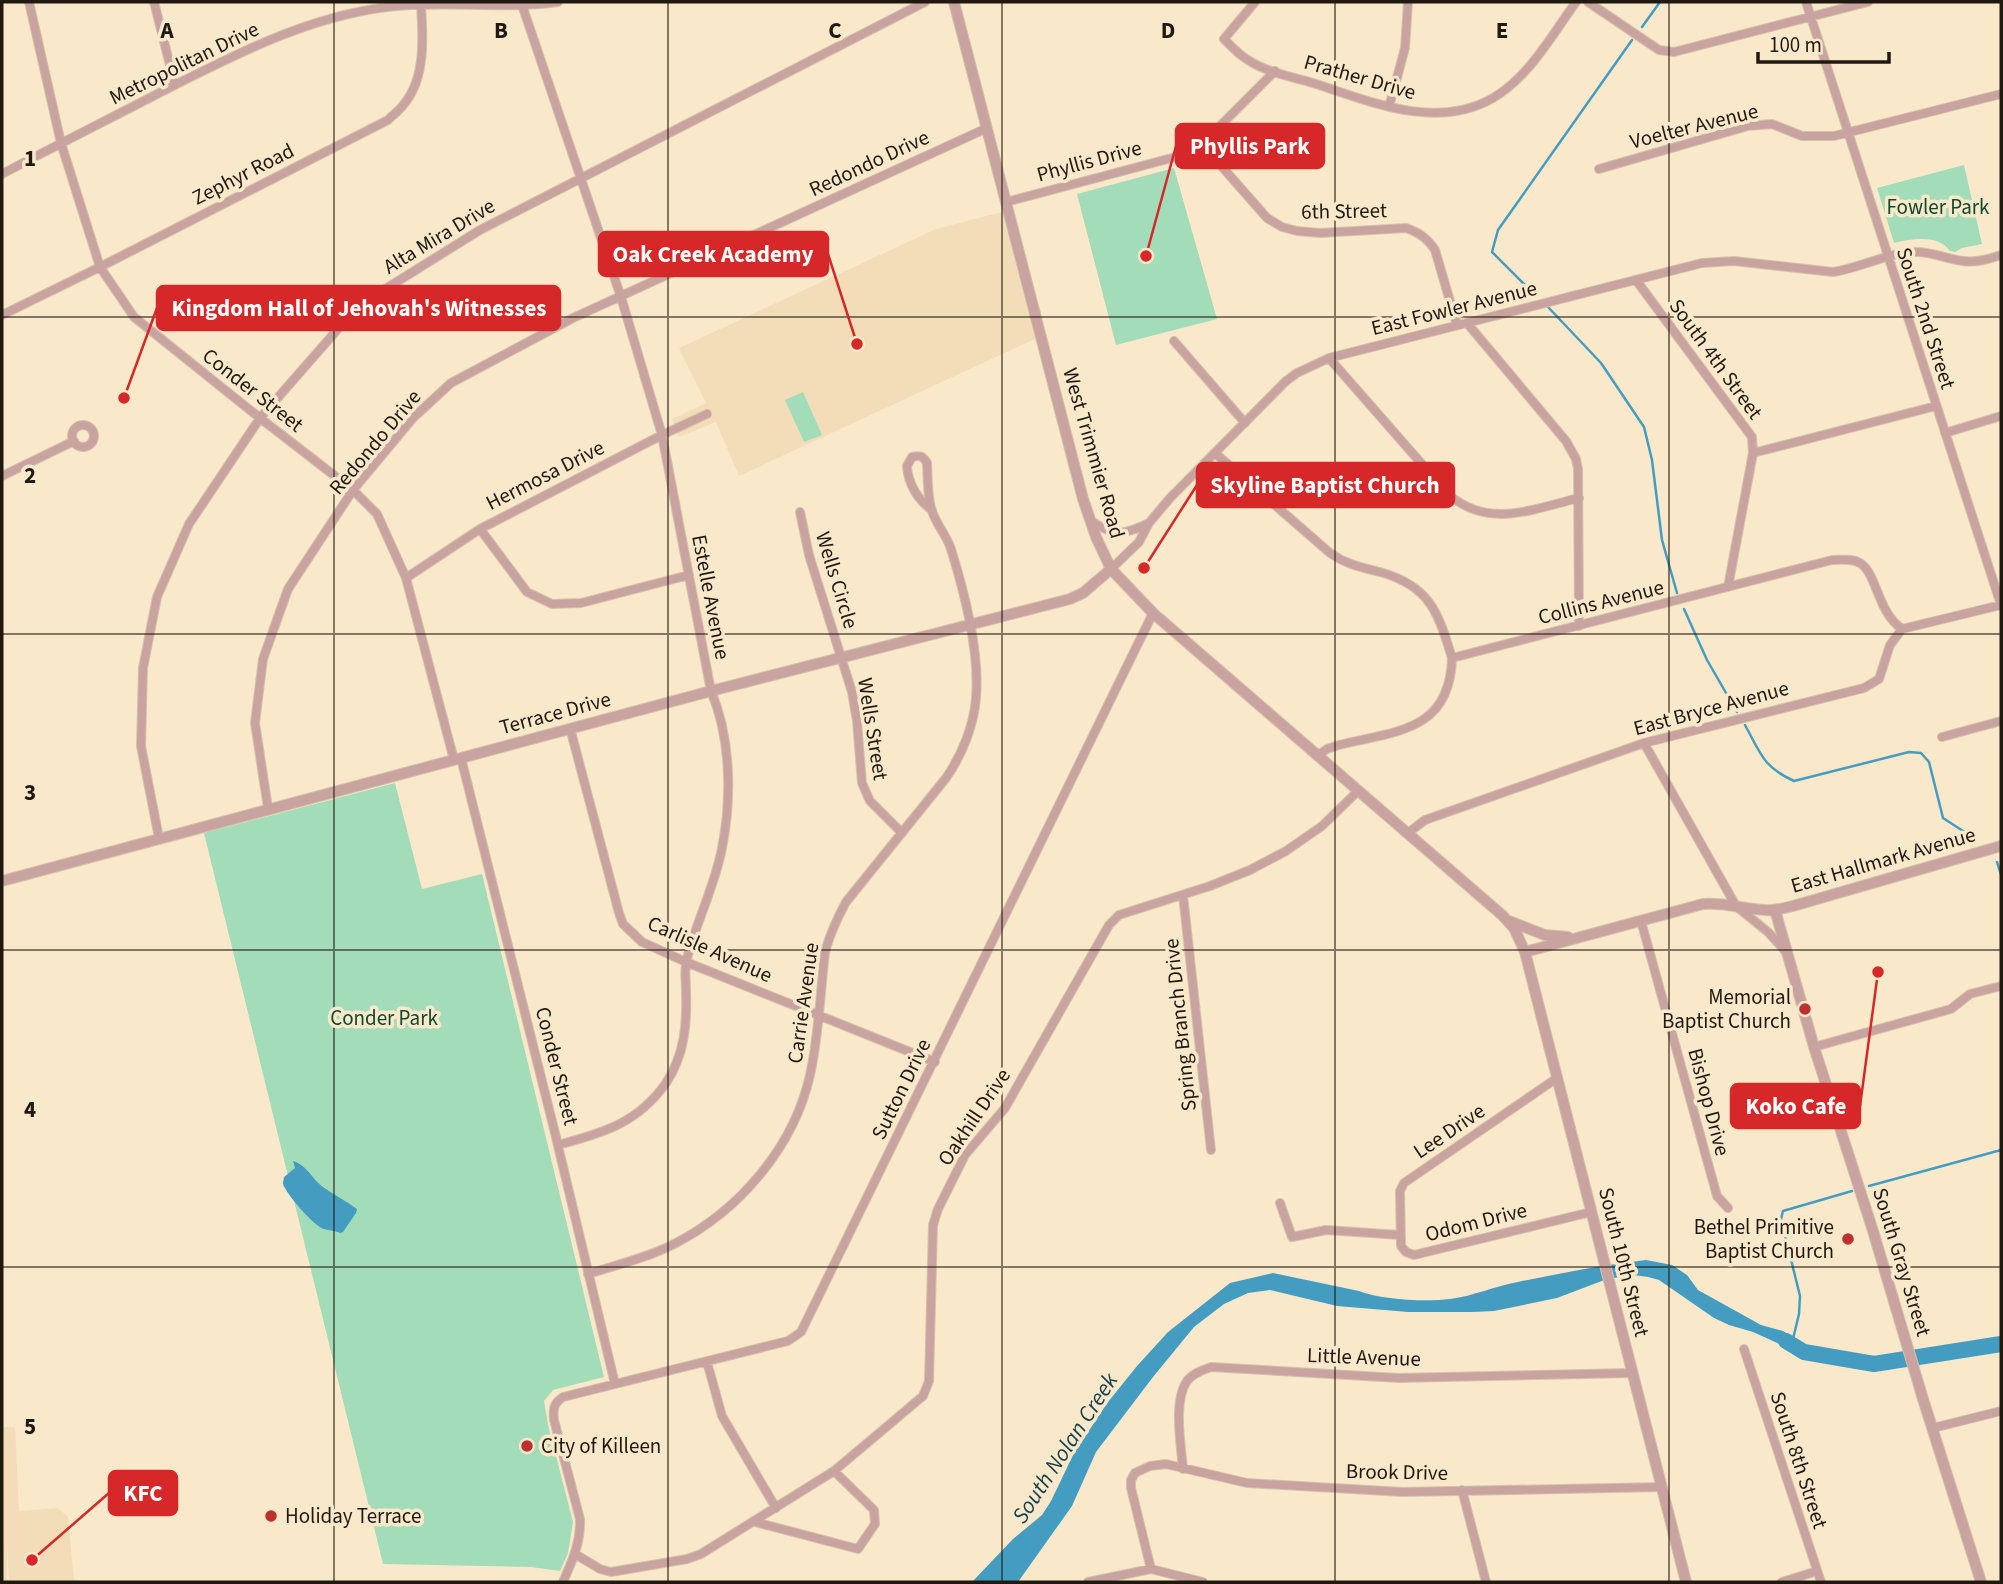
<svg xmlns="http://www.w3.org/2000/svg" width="2003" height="1584" viewBox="0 0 2003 1584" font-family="'Source Sans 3',sans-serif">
<rect width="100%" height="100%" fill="#fae8cb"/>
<path fill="#f2ddb8" d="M1002,212L1035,339L739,476L716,422L679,437L672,419L706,403L679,348L936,229Z
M2,1427H15L19,1511L58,1508L68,1517L74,1581L9,1582L7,1545V1582H2Z"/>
<path fill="#a2dcb8" d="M1964,165L1982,244L1962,248L1955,252L1950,251C1938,234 1911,239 1894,243L1877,188Z
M1174,168L1217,319L1116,345L1077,194Z
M803,392L822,435L804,442L785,400Z
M395,783L422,889L482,874L604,1377L553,1390L544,1401L548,1425L573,1522L568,1553L560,1571L531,1567L383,1564L204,833Z"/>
<path fill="#449dc0" d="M293,1161C307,1165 312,1179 323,1187C334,1195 346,1201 357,1209L356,1213L343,1232L340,1233C334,1230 330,1231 324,1229C314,1226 290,1198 285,1188C282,1183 283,1184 284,1177L295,1168Z
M1646,1260L1672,1265L1687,1275L1698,1290L1761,1325L1783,1331L1798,1340L1804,1352L1795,1351L1753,1332L1729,1325L1714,1318L1659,1280L1648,1277L1634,1275L1607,1279L1557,1298L1494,1311L1473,1312H1408L1337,1306L1270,1290L1248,1293L1224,1304L1194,1327L1153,1377L1096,1452L1072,1506L1018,1582H972L1013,1539L1042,1515L1051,1501L1074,1453L1108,1402L1137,1366L1168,1332L1230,1283L1273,1273L1359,1291C1382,1300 1426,1302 1450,1299C1474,1296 1495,1286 1518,1282C1561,1273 1603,1265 1646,1260Z"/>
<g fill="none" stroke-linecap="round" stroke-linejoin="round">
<path stroke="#449dc0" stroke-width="2.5" d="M1642,27L1660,2
M1536,296L1492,252L1498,230L1632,40
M1548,307L1601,363L1644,427L1652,460L1662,540L1677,593
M1684,609L1707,660L1737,712
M1745,725C1761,754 1763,767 1794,781L1909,752L1921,753L1929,762L1943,818L1977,840
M1997,862L2001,875
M1869,1186L2001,1150
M1793,1339L1799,1314L1800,1296L1781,1219L1783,1211L1852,1191"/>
<path stroke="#449dc0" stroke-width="16" d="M1786,1341L1804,1352L1874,1364L2001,1344"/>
<g stroke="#d3c3a9" stroke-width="10">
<path id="minor" d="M29,2L61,143L100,267L134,317L260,418L353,490L377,514L406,578L454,760
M154,2L175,85
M521,2L621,297L662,435L711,691C731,738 732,798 722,848C715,886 696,922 687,959C684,969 686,981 686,991C687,1024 685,1054 666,1083C638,1123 603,1133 558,1145
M1255,2L1224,39C1231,46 1239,55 1248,60C1266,72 1292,77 1313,83C1369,101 1436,131 1493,98C1529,77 1552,35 1576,2
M1588,2L1659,50L1674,52L1868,2
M1806,2L2001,605
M1389,107L1405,48L1408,2
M1202,144L1267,218L1282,227L1297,231L1320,233L1406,228C1420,233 1427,238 1435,250L1457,325
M1599,169L1748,126L1772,124L1802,136H1834L2001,94
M2,174C55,146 109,119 163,91C234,55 307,17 387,7C443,0 501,10 558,2
M1006,202L1183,155L1202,144L1275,71
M1636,280L1752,437L1753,453L1728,587
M2,315L100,267L388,120C393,115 400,110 404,104C426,78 423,36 421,5
M1467,323L1566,441L1576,459L1578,469L1579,626
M1174,341L1245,423
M1329,358L1449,495C1490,529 1532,509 1579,498
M72 436a11 11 0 1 1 22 0a11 11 0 1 1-22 0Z
M1945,433L2001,416
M1215,453L1330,553C1347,565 1361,567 1380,572C1430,586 1438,612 1452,658
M1753,453L1936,406
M2,476L74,441
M800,512L809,555L852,692L857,721L862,783L870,801L902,833
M1091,521C1115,537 1124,535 1149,523
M480,529L527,592L552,604L581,603L689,575
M1111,569L1139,542L1149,523L1170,498L1286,381L1297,373L1329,358L1702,263L1734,261L1833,272C1861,268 1886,253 1914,252C1931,251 1946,259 1963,261C1976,263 1989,259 2001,255
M406,578L480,529L662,435L707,414
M570,728L619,913L623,924L642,942L686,962L935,1062
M1942,737L2001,721
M1644,743L1736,906L1768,932L1786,952
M1317,756L1327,749L1339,745C1395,731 1450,732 1452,658L1832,560C1841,560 1852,558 1860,563C1877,573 1877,612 1902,629
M461,758L554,1129L615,1384
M268,808L255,723L263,659L288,589L353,490L413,418L451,383L573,318L987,128
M1408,833L1425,820L1644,743L1864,688L1879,679L1890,645L1902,629L2001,605
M159,838L141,746L143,668L157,597L189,524L260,418L358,306L480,230L925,2
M1183,895L1211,1150
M1641,921L1717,1196L1728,1208
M1814,1047L1951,1009L1970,994L2001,986
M1557,1078L1404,1183L1400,1191L1401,1246L1406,1252L1414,1255L1591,1212
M1280,1203L1292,1237L1326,1230L1400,1235
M588,1274C616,1265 647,1258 674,1244C739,1211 794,1147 810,1075C819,1035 820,994 825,953C829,935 837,919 846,902L946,778C962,755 974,725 976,698C980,651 965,594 951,549C947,536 936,524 932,511C927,497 928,478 927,463C923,456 920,455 912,457L907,466C908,484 918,500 932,510
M1744,1349L1821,1582
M707,1362L722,1416L776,1508
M1933,1428L2001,1411
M1183,1469C1181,1445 1173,1401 1187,1381C1193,1373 1203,1370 1211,1367L1399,1378L1633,1373
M1462,1490L1486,1582
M755,1522L858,1549L875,1524L874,1510L834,1471
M575,1554L600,1569L611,1572L687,1559L701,1554L834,1471L923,1396L929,1381L933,1225L938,1209L965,1155L1005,1108L1109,925L1119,915L1210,886L1250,870L1286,851L1322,826L1358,791
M1151,1569L1131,1488V1480L1135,1473L1150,1466L1166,1464L1247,1483L1403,1492L1662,1487
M563,1582C572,1561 581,1543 580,1519L554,1420C553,1409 553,1404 563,1397L788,1341L801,1332L1153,613
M1088,1582L1151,1569L1203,1582
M1782,1582L1817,1571"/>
</g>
<g stroke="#d3c3a9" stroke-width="12">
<path id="tertiary" d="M954,2L1083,499L1096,537L1111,569L1153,613L1502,915L1514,928L1525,952L1686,1582
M2,881L711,691L1070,599L1083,593L1111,569
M1775,910L1814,1047L1873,1231L1923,1399L1981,1582
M1509,921L1545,935L1568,937
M1525,952L1703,904C1724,902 1744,909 1765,910C1775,911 1784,908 1793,906L2001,846"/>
</g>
<use href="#minor" stroke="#c9a3a0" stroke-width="8"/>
<use href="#tertiary" stroke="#c9a3a0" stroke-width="10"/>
</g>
<path fill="none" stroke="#20190f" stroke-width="2" stroke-opacity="0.55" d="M334,2V1582M668,2V1582M1002,2V1582M1335,2V1582M1669,2V1582M2,317H2001M2,634H2001M2,950H2001M2,1267H2001"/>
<g fill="#be2f30" stroke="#fae8cb" stroke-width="2.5">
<circle cx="1805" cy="1009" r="7"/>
<circle cx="1848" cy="1239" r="7"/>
<circle cx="527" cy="1446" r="7"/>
<circle cx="271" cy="1516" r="7"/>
</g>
<g text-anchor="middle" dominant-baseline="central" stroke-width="7" stroke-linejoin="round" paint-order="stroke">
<g font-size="21" fill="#20190f" stroke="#fae8cb">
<text transform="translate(184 63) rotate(-26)">Metropolitan Drive</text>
<text transform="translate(1360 77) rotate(16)">Prather Drive</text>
<text transform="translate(1694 126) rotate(-14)">Voelter Avenue</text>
<text transform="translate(1089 161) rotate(-15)">Phyllis Drive</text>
<text transform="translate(869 163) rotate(-25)">Redondo Drive</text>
<text transform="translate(243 174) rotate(-27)">Zephyr Road</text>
<text transform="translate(1344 211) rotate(-1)">6th Street</text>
<text transform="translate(439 236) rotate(-31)">Alta Mira Drive</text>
<text transform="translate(1454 308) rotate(-14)">East Fowler Avenue</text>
<text transform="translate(1926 318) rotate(72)">South 2nd Street</text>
<text transform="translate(1716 359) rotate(54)">South 4th Street</text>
<text transform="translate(253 390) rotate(38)">Conder Street</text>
<text transform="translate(375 442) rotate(-50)">Redondo Drive</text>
<text transform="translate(1094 453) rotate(74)">West Trimmier Road</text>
<text transform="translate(545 475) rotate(-27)">Hermosa Drive</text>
<text transform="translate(837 580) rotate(73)">Wells Circle</text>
<text transform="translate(711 597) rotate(79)">Estelle Avenue</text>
<text transform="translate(1601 602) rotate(-14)">Collins Avenue</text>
<text transform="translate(1711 708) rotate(-15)">East Bryce Avenue</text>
<text transform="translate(555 713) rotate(-15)">Terrace Drive</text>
<text transform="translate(873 729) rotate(81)">Wells Street</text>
<text transform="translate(1883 860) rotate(-16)">East Hallmark Avenue</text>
<text transform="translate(710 949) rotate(24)">Carlisle Avenue</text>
<text transform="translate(803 1003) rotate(-82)">Carrie Avenue</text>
<text transform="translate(1180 1025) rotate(-96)">Spring Branch Drive</text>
<text transform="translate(557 1066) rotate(76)">Conder Street</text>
<text transform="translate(901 1089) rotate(-64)">Sutton Drive</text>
<text transform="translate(1709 1102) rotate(75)">Bishop Drive</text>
<text transform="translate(974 1117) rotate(-56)">Oakhill Drive</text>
<text transform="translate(1449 1131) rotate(-34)">Lee Drive</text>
<text transform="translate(1476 1222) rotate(-14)">Odom Drive</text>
<text transform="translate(1624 1262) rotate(76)">South 10th Street</text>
<text transform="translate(1902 1262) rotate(73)">South Gray Street</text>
<text transform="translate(1364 1357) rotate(2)">Little Avenue</text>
<text transform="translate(1799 1460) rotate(72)">South 8th Street</text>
<text transform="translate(1397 1472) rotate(1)">Brook Drive</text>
</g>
<g font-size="21" fill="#0e492c" stroke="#fae8cb">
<text x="1938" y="207">Fowler Park</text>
<text x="384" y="1018">Conder Park</text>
</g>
<g font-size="21" fill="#20190f" stroke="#fae8cb" text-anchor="end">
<text x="1791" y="997">Memorial<tspan x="1791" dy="24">Baptist Church</tspan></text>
<text x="1834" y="1227">Bethel Primitive<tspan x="1834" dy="24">Baptist Church</tspan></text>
<text x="541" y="1446" text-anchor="start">City of Killeen</text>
<text x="285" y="1516" text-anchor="start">Holiday Terrace</text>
</g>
<g font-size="23" font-style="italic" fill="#163e4d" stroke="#fae8cb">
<text transform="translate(1065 1448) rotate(-57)">South Nolan Creek</text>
</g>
</g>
<g font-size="23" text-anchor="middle" font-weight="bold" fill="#20190f" stroke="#fae8cb" stroke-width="7" stroke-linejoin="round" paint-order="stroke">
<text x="167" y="38">A</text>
<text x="501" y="38">B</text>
<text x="835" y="38">C</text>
<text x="1168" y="38">D</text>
<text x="1502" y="38">E</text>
<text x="30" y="166">1</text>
<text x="30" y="483">2</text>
<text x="30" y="800">3</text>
<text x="30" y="1117">4</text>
<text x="30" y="1434">5</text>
</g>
<path fill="none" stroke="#d62828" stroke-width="2.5" d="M1146 256L1176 146M857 344L828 254M124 398L157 308M1144 568L1197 485M1878 972L1860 1106M32 1560L109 1493"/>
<g fill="#d62828" stroke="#fae8cb" stroke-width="2.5">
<circle cx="1146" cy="256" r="7"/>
<circle cx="857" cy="344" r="7"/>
<circle cx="124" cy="398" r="7"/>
<circle cx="1144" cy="568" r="7"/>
<circle cx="1878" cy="972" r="7"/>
<circle cx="32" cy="1560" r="7"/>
</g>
<g fill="#d62828" stroke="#d62828" stroke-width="2.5">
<rect x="1176" y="124" width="148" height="44" rx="7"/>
<rect x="599" y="232" width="229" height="44" rx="7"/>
<rect x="157" y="286" width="403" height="44" rx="7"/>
<rect x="1197" y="463" width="257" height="44" rx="7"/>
<rect x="1731" y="1084" width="129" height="44" rx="7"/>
<rect x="109" y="1471" width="68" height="44" rx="7"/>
</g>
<g font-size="23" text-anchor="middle" font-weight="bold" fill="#fff">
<text x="1250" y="154">Phyllis Park</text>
<text x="713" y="262">Oak Creek Academy</text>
<text x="359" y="316">Kingdom Hall of Jehovah's Witnesses</text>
<text x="1325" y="493">Skyline Baptist Church</text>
<text x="1796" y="1114">Koko Cafe</text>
<text x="143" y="1501">KFC</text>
</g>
<rect width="2003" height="1584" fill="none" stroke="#20190f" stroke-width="7"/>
<path d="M1758 52v10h131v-10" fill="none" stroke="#20190f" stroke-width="3.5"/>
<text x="1769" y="52" font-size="21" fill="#20190f" stroke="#fae8cb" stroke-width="5" paint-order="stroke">100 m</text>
</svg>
